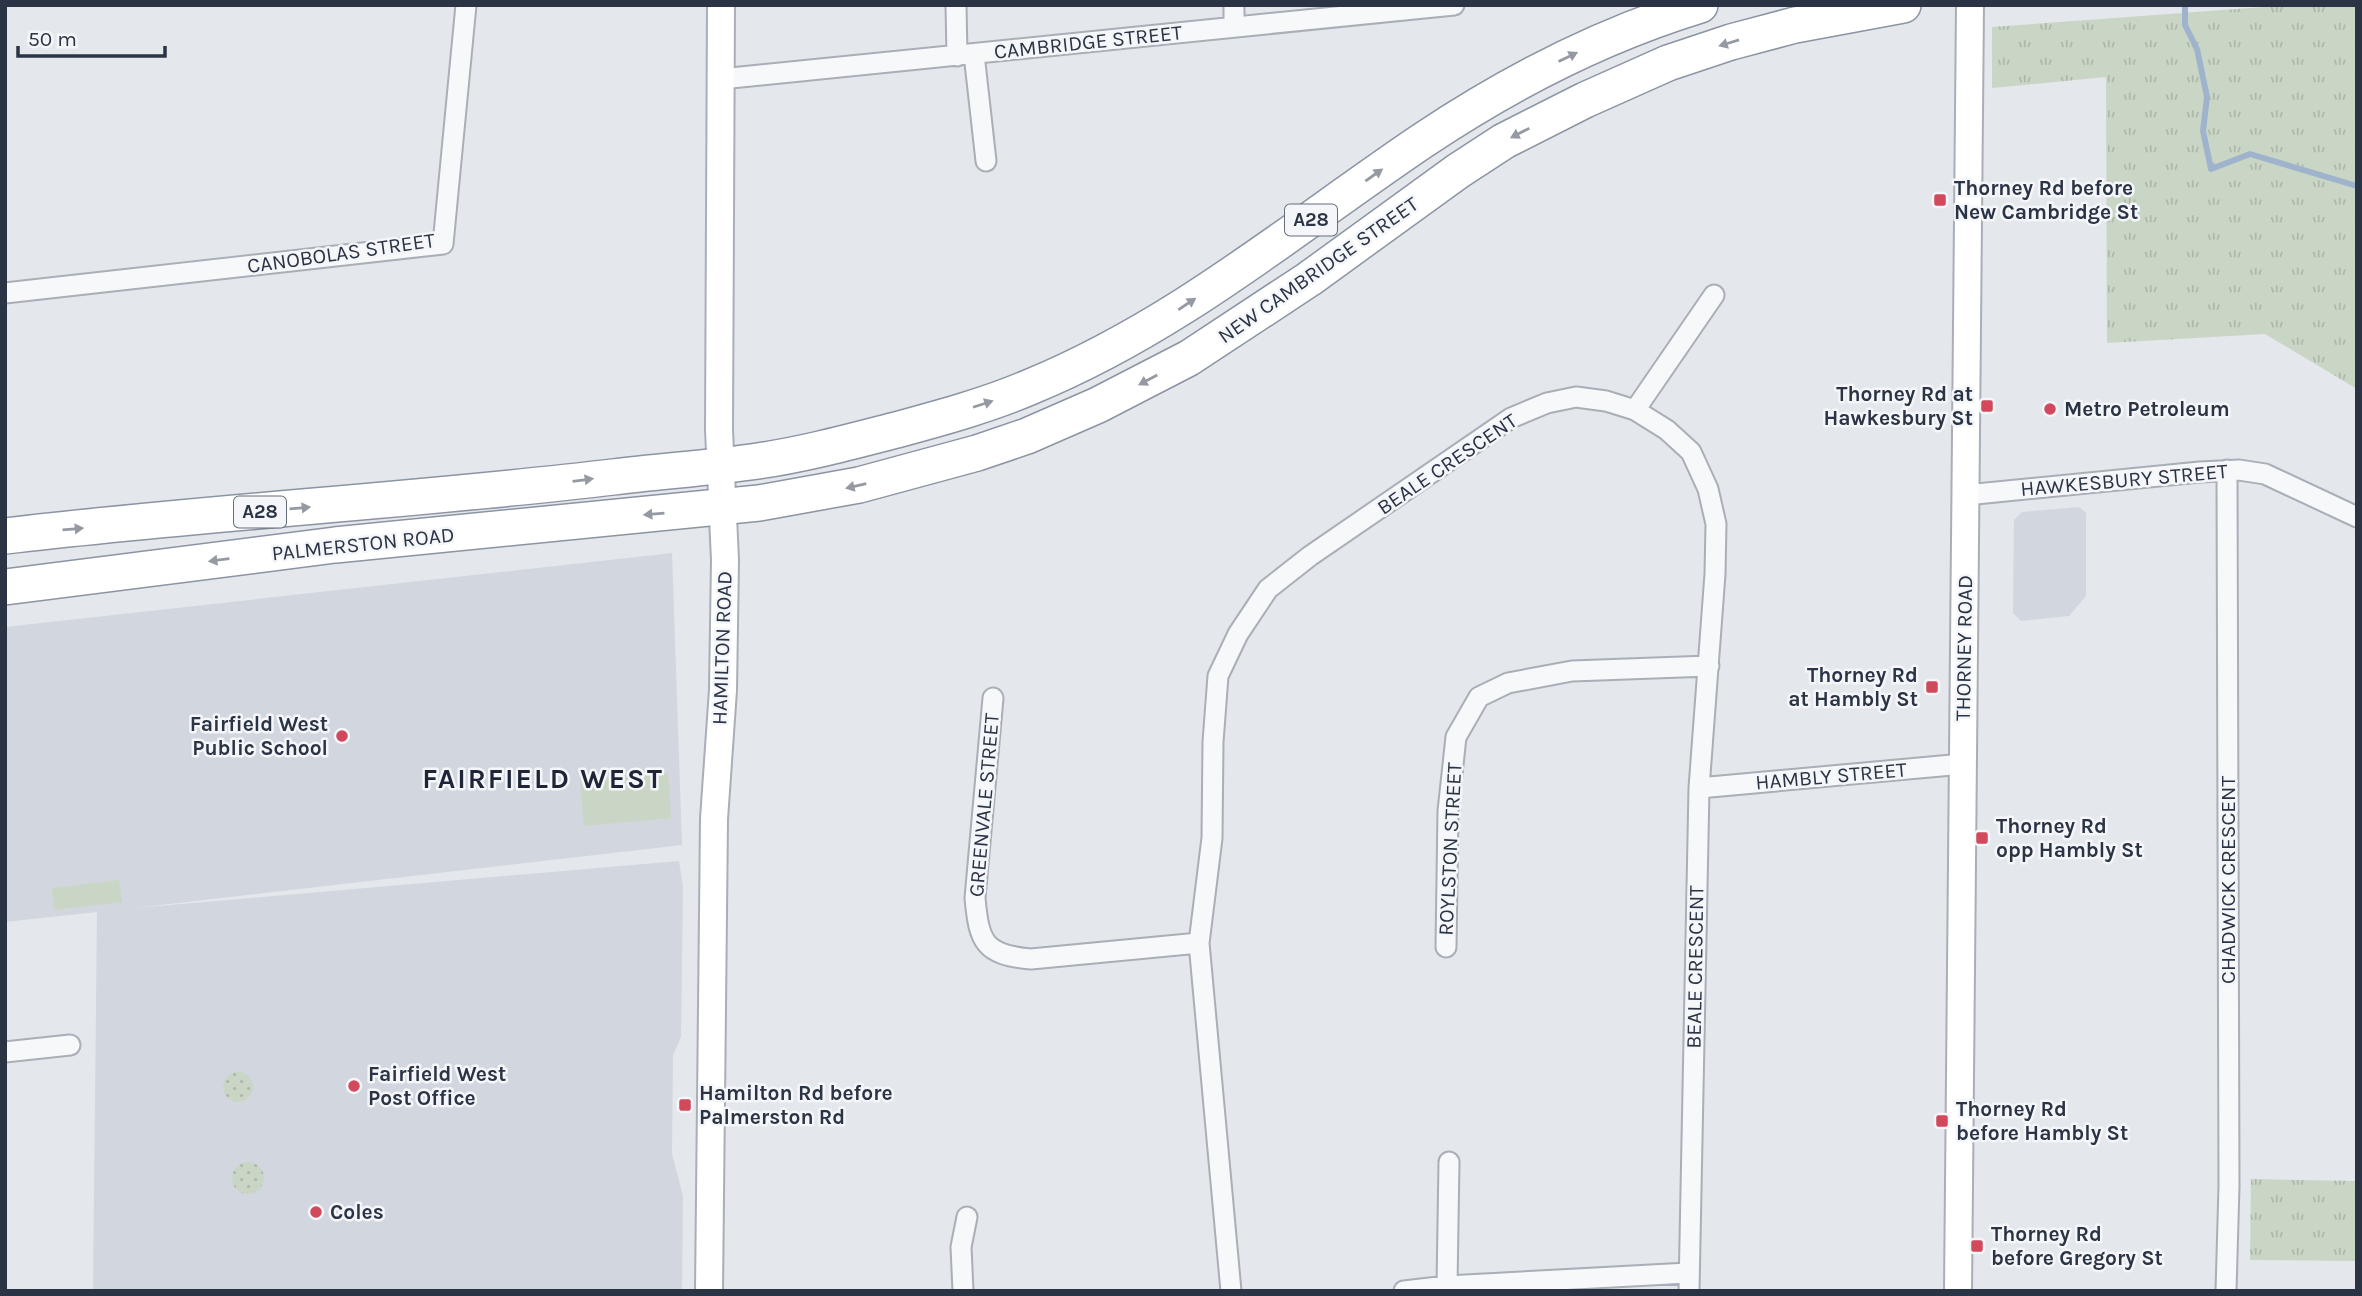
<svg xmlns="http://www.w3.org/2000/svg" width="2362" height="1296" viewBox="0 0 2362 1296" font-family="Karla,sans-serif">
<defs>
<pattern id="grass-tufts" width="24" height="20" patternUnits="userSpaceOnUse" patternTransform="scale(1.75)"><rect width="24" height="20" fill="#c9d6c5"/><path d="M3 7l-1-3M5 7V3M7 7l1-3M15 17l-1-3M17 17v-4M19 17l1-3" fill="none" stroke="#adb8ab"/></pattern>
<pattern id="garden-dots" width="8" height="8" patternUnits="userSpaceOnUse" patternTransform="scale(1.75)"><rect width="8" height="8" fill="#c9d6c5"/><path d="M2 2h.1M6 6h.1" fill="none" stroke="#adb8ab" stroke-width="1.8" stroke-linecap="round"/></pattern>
</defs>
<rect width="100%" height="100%" fill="#e4e7ec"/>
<path fill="#d2d6de" d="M2079,507L2086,513V596L2069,616L2021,621L2013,613L2014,520L2022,512Z
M672,553L682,845L135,908L679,861L683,887L681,1037L673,1055L672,1154L683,1196L682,1291H93L97,912L5,922V627Z"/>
<path fill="url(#grass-tufts)" d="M2290,5H2357V389L2265,334L2107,343L2106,77L1992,88V27Z
M2251,1179L2357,1181V1261L2250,1260Z"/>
<path fill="url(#garden-dots)" d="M223 1087a15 15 0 1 1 30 0a15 15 0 1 1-30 0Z
M232 1178a16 16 0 1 1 32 0a16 16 0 1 1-32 0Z"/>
<path fill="#c9d6c5" d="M668,773L671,818L584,826L580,780Z
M119,880L122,902L54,910L52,888Z"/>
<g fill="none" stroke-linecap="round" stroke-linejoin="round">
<path stroke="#9fb4cc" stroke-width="6" d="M2185,5V25L2197,49L2207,97L2203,131L2211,169L2250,154L2357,186"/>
<g stroke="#a9aeb7" stroke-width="23">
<path id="street" d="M956,5L957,56
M1234,27V5
M974,54L986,161
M721,79L1454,5
M5,293L443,244L466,5
M1635,410L1714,295
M1966,495L2200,472L2239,470L2265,474L2357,517
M993,698L975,898C979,942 984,955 1031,959L1199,943
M1699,788L1963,764
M1446,947L1448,811L1456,737L1479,697L1508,683L1572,671L1709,666
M5,1052L70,1045
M1447,1286L1449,1162
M963,1291L961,1247L967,1217
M1231,1291L1199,943L1212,838L1213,742L1218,676L1238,634L1268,589L1310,556L1511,418L1547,403L1576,397L1606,401L1635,410L1667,430L1691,452L1708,489L1716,524L1715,574L1699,788L1689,1291
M1404,1291L1447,1286L1688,1273
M2226,1291L2229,1186L2227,470"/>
</g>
<g stroke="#a9aeb7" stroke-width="30">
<path id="secondary" d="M709,1291L714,819L723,690L725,560L719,430L721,5
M1958,1291L1970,5"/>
</g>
<g stroke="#8b94a3" stroke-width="38">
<path id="highway" d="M5,536C207,512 411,501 613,477C661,471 710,468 758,461C806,454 853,441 900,429C944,417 988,405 1030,387C1176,327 1293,228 1422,141C1507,84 1602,35 1700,5
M5,587L335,545L759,503L859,485L977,453L1027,436L1098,405L1189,358L1309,279L1458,171L1504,141L1585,100L1668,63L1731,42L1795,25L1903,5"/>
</g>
<use href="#street" stroke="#f7f8fa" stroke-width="19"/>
<use href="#secondary" stroke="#fff" stroke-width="26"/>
<use href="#highway" stroke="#fff" stroke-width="35"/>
</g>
<defs><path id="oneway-solid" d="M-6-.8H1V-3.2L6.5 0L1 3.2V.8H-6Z" transform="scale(1.75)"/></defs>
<g fill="#959aa2">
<use href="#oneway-solid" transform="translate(1729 43) rotate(163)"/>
<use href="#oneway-solid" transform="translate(1568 57) rotate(-26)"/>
<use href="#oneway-solid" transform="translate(1520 133) rotate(153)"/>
<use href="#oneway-solid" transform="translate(1374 175) rotate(-35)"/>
<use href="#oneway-solid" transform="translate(1187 304) rotate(-34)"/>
<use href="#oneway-solid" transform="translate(1148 380) rotate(152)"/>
<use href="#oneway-solid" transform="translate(983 404) rotate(-18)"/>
<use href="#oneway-solid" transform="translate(583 480) rotate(-7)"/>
<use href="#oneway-solid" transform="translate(856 486) rotate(167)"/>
<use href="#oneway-solid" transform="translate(300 508) rotate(-5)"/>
<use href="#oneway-solid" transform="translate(654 514) rotate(175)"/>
<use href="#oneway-solid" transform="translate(73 529) rotate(-5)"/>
<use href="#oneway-solid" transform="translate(219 560) rotate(173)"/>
</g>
<g fill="#d1495b" stroke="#f4f6f9" stroke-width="2.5">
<rect x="1933" y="193" width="14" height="14" rx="3.5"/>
<rect x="1980" y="399" width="14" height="14" rx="3.5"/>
<circle cx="2050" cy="409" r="7"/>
<rect x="1925" y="680" width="14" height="14" rx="3.5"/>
<circle cx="342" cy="736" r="7"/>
<rect x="1975" y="831" width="14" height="14" rx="3.5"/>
<circle cx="354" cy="1086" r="7"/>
<rect x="678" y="1098" width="14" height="14" rx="3.5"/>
<rect x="1935" y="1114" width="14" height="14" rx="3.5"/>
<circle cx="316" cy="1212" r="7"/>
<rect x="1970" y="1239" width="14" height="14" rx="3.5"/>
</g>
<g text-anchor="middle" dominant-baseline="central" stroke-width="5" stroke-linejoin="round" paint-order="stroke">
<g fill="#f4f6f9" stroke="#676e7b" stroke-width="2">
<rect x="1285" y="204.5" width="52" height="31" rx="5"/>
<rect x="234" y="496.5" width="52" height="31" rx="5"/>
</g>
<g font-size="19" font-weight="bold" fill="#2b3445">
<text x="1311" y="220">A28</text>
<text x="260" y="512">A28</text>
</g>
<g font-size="21" fill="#2b3445" stroke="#f4f6f9">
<text transform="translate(1088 42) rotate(-6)">CAMBRIDGE STREET</text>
<text transform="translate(341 253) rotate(-8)">CANOBOLAS STREET</text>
<text transform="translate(1318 270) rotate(-35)">NEW CAMBRIDGE STREET</text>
<text transform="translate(1447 464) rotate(-34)">BEALE CRESCENT</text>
<text transform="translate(2124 480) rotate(-5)">HAWKESBURY STREET</text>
<text transform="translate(363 544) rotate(-6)">PALMERSTON ROAD</text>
<text transform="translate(722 648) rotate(-88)">HAMILTON ROAD</text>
<text transform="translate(1964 648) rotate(-89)">THORNEY ROAD</text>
<text transform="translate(1831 776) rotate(-5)">HAMBLY STREET</text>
<text transform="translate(984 805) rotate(-85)">GREENVALE STREET</text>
<text transform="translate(1450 849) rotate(-87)">ROYLSTON STREET</text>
<text transform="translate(2228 880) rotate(-90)">CHADWICK CRESCENT</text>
<text transform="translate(1695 967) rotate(-89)">BEALE CRESCENT</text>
</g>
<g font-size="21" font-weight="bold" fill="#2b3445" stroke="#f4f6f9" text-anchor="start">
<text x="1954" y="188">Thorney Rd before<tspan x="1954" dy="24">New Cambridge St</tspan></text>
<text x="1973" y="394" text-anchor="end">Thorney Rd at<tspan x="1973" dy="24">Hawkesbury St</tspan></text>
<text x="2064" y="409">Metro Petroleum</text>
<text x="1918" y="675" text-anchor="end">Thorney Rd<tspan x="1918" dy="24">at Hambly St</tspan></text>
<text x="328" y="724" text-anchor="end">Fairfield West<tspan x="328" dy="24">Public School</tspan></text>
<text x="1996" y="826">Thorney Rd<tspan x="1996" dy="24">opp Hambly St</tspan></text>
<text x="368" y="1074">Fairfield West<tspan x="368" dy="24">Post Office</tspan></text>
<text x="699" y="1093">Hamilton Rd before<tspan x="699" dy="24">Palmerston Rd</tspan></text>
<text x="1956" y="1109">Thorney Rd<tspan x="1956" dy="24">before Hambly St</tspan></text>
<text x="330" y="1212">Coles</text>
<text x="1991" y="1234">Thorney Rd<tspan x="1991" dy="24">before Gregory St</tspan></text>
</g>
<g font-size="28" font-weight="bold" letter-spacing="2" fill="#1d2536" stroke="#f4f6f9">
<text x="543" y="778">FAIRFIELD WEST</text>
</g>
</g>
<rect width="2362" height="1296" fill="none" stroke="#2b3445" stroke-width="14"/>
<path d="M18 46v10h147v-10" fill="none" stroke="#2b3445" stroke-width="3.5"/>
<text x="28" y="46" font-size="21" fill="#2b3445" stroke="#f4f6f9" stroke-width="5" paint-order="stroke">50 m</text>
</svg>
